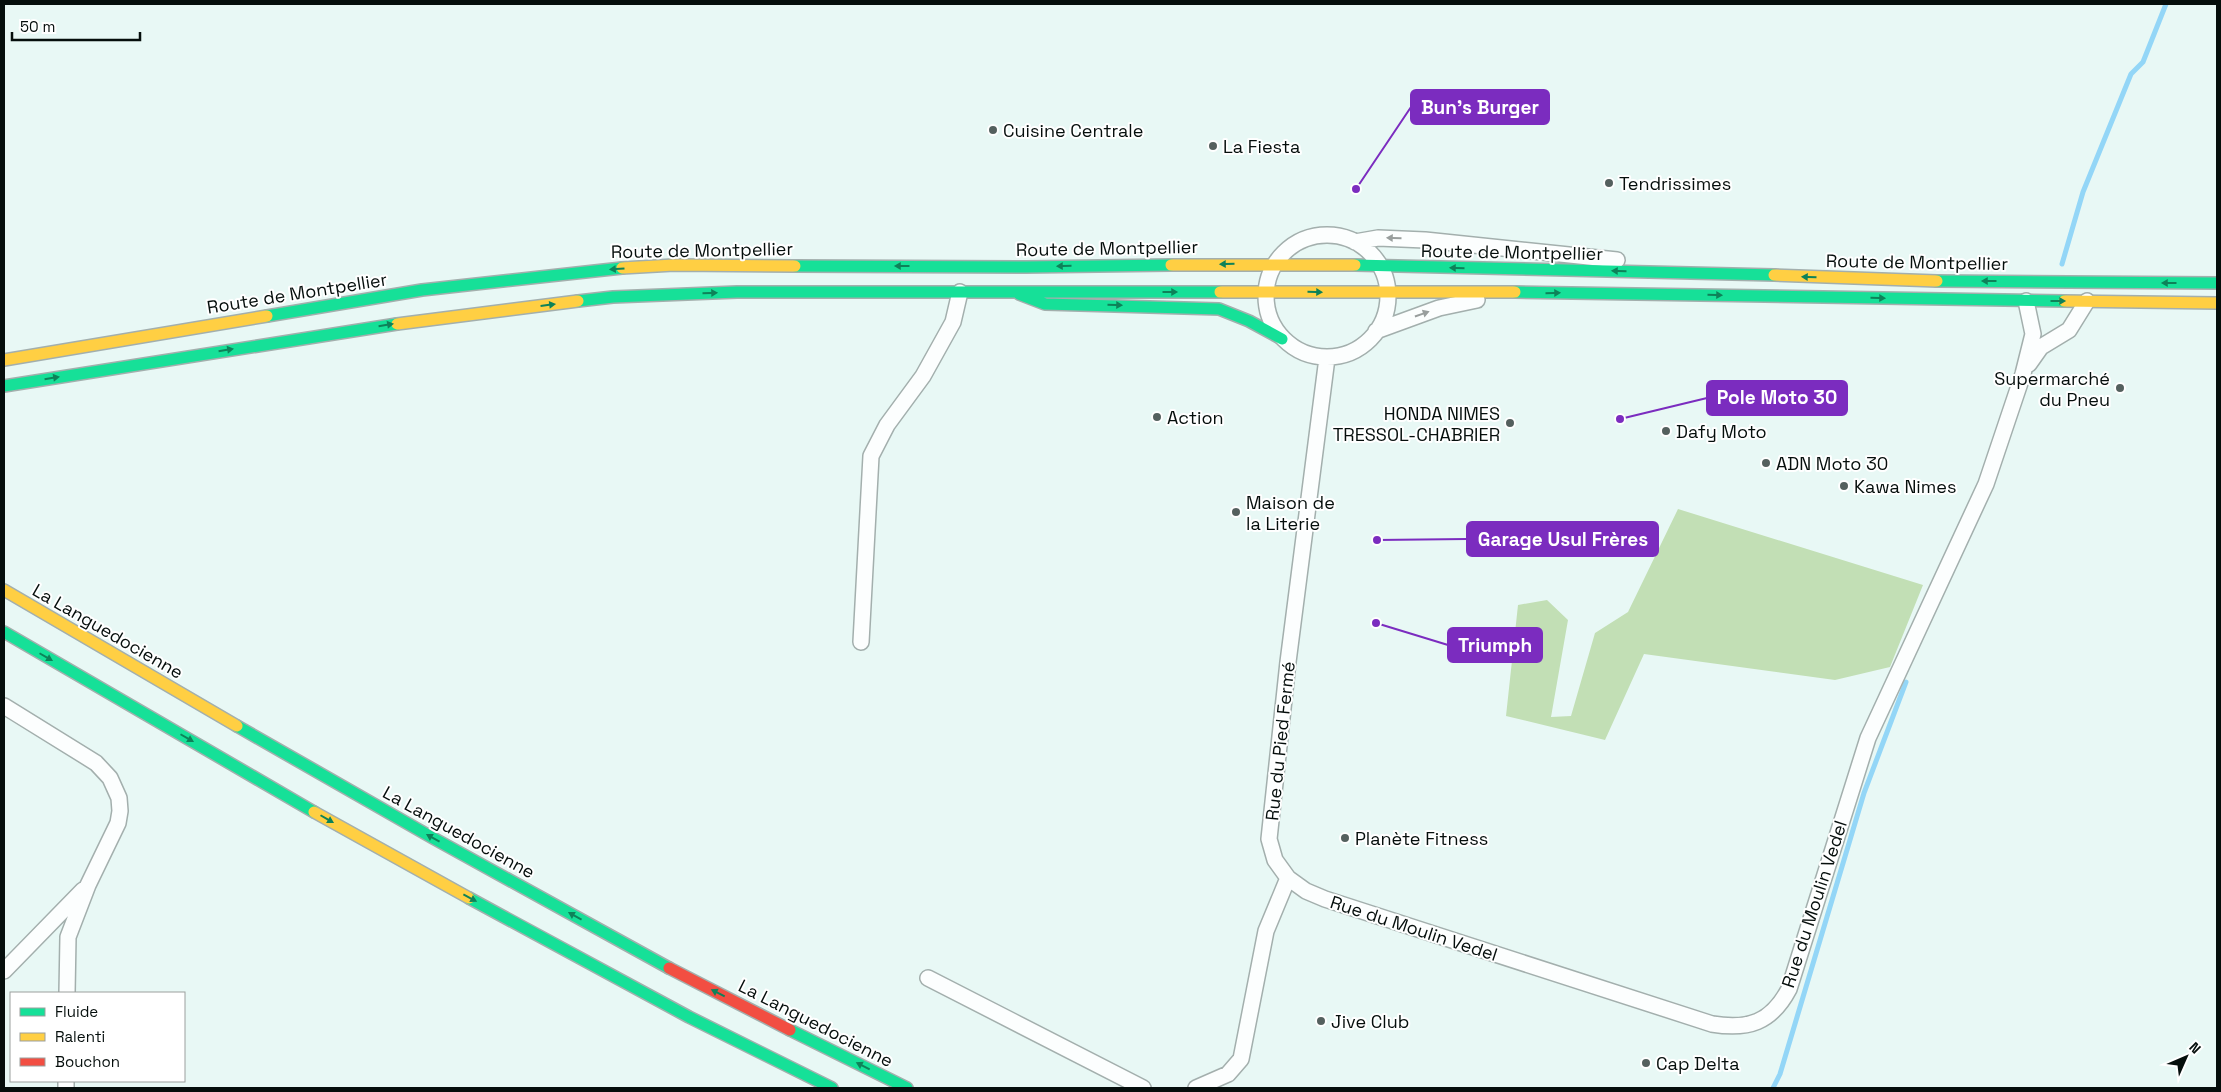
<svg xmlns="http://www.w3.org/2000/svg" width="2221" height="1092" viewBox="0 0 2221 1092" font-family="'Space Grotesk',sans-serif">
<rect width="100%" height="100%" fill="#e8f8f5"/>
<path fill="#c2dfb5" d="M1678,509L1923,585L1890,667L1835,680L1644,654L1605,740L1506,716L1518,605L1547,600L1568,620L1551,717L1571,716L1595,633L1628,612Z"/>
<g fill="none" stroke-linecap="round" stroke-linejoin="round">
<path stroke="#93d6f7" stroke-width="5" d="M2062,264L2083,192L2131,74L2143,62L2166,4
M1773,1088L1780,1074L1864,793L1906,682"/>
<g stroke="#a3afad" stroke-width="18">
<path id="street" d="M1266 296a61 61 0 1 1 122 0a61 61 0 1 1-122 0Z
M1355,242L1378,238L1425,240L1617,260
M1376,331L1439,308L1477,300
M2029,364L2041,347L2069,330L2087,301
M861,642L871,456L887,425L923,376L953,322L960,292
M4,706L96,763L110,778L119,798L120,811L118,823L88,885L68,937L67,993
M1288,878L1306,891L1325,899L1712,1024C1748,1030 1771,1023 1789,989L1868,738L1986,484L2023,374L2033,334L2026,301
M4,971L83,890
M928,978L1143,1088
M66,1088V1081
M1196,1088L1228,1074L1241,1059L1266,931L1288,878L1275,860L1269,839L1288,662L1327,358"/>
</g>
<g stroke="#a3afad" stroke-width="14">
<path id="fast" d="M1355,265L1774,275
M795,266L1026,267L1171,265
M1937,281L2217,283
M1515,292L2064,301
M1019,294L1045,304L1219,309L1249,321L1282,339
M578,301L613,297L737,292H1220
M267,316L422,290L622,268
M4,386L397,324
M4,632L314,812
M237,726L433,838L669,968
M469,898L689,1017L832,1088
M790,1030L907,1088"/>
</g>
<g stroke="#a3afad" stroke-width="14">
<path id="slow" d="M1171,265H1355
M622,268L674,265L795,266
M1774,275L1937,281
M1220,292H1515
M2064,301L2217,303
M397,324L578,301
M4,360L267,316
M4,590L237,726
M314,812L469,898"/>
</g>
<g stroke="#a3afad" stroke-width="14">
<path id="jam" d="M669,968L790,1030"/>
</g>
<use href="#street" stroke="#fcfefe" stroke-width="15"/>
<use href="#fast" stroke="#16e098" stroke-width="11"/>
<use href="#slow" stroke="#ffcf43" stroke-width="11"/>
<use href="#jam" stroke="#f24e42" stroke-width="11"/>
</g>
<defs><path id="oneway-solid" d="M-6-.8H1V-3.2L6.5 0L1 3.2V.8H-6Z" transform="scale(1.25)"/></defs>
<g fill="#999e9d">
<use href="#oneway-solid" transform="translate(1394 238) rotate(-178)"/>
<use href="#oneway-solid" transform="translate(1422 314) rotate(-19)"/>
</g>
<g fill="#0e8259">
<use href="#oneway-solid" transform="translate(1227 264) rotate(179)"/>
<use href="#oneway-solid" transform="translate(902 266) rotate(-180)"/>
<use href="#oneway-solid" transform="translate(1064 266) rotate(179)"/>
<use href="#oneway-solid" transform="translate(1457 268) rotate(-179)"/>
<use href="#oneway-solid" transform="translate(617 269) rotate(176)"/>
<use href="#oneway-solid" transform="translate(1619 271) rotate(-179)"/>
<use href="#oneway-solid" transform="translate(1809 277) rotate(-178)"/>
<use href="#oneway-solid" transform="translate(1989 281) rotate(-180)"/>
<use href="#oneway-solid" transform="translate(2169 283) rotate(-180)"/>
<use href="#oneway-solid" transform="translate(1170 292)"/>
<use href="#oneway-solid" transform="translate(1315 292) rotate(1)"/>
<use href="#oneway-solid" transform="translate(710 293) rotate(-2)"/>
<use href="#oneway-solid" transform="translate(1553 293) rotate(-1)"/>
<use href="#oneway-solid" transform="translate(1715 295) rotate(1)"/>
<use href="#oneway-solid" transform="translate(1878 298) rotate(1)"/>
<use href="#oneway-solid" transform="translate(2058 301)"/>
<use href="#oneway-solid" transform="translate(548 305) rotate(-7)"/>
<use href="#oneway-solid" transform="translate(1115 305) rotate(1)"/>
<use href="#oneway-solid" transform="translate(386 325) rotate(-9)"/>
<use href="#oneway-solid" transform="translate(226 350) rotate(-9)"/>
<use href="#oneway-solid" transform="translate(52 378) rotate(-9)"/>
<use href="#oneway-solid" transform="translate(46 657) rotate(30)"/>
<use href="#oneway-solid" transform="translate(187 738) rotate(30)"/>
<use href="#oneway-solid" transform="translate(327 819) rotate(30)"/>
<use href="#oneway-solid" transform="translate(433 838) rotate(-151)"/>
<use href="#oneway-solid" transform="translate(470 898) rotate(28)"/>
<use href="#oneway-solid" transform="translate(575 916) rotate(-151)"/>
<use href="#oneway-solid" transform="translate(718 993) rotate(-153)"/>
<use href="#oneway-solid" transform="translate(863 1066) rotate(-153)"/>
</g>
<g fill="#54605e" stroke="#fff" stroke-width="2">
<circle cx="993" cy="130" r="5"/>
<circle cx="1213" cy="146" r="5"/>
<circle cx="1609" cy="183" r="5"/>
<circle cx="2120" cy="388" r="5"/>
<circle cx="1157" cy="417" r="5"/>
<circle cx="1510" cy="423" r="5"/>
<circle cx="1666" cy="431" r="5"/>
<circle cx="1766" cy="463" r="5"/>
<circle cx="1844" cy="486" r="5"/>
<circle cx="1236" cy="512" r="5"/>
<circle cx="1345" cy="838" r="5"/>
<circle cx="1321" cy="1021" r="5"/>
<circle cx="1646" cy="1063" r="5"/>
</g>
<g text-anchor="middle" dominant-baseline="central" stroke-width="4" stroke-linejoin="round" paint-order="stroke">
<g font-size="18" fill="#050e0c" stroke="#fff" text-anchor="start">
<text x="1003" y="130">Cuisine Centrale</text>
<text x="1223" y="146">La Fiesta</text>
<text x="1619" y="183">Tendrissimes</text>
<text x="2110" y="378" text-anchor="end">Supermarché<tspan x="2110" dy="21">du Pneu</tspan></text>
<text x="1500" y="413" text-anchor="end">HONDA NIMES<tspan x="1500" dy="21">TRESSOL-CHABRIER</tspan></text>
<text x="1167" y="417">Action</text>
<text x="1676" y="431">Dafy Moto</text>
<text x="1776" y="463">ADN Moto 30</text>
<text x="1854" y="486">Kawa Nimes</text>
<text x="1246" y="502">Maison de<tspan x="1246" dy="21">la Literie</tspan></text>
<text x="1355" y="838">Planète Fitness</text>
<text x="1331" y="1021">Jive Club</text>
<text x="1656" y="1063">Cap Delta</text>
</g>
<g font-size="18" fill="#050e0c" stroke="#fff">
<text transform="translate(1107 248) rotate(-1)">Route de Montpellier</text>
<text transform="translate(702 250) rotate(-1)">Route de Montpellier</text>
<text transform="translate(1512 252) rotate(1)">Route de Montpellier</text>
<text transform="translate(1917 262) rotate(1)">Route de Montpellier</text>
<text transform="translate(297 293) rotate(-9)">Route de Montpellier</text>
<text transform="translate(108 631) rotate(30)">La Languedocienne</text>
<text transform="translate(1280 741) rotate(-84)">Rue du Pied Fermé</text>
<text transform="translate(459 832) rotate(29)">La Languedocienne</text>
<text transform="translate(1814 904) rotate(-72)">Rue du Moulin Vedel</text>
<text transform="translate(1414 928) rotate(18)">Rue du Moulin Vedel</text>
<text transform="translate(816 1023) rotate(27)">La Languedocienne</text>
</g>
</g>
<path fill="none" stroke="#7b2cbf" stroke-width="2" d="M1356 189L1411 107M1620 419L1707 398M1377 540L1467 539M1376 623L1448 645"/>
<g fill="#7b2cbf" stroke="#fff" stroke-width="2">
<circle cx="1356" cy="189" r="5"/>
<circle cx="1620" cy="419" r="5"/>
<circle cx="1377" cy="540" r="5"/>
<circle cx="1376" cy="623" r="5"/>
</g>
<g fill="#7b2cbf" stroke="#7b2cbf" stroke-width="2">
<rect x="1411" y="90" width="138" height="34" rx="5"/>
<rect x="1707" y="381" width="140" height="34" rx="5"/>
<rect x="1467" y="522" width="191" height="34" rx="5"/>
<rect x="1448" y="628" width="94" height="34" rx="5"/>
</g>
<g font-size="19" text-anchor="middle" font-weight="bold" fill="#fff">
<text x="1480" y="114">Bun's Burger</text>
<text x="1777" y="404">Pole Moto 30</text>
<text x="1563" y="546">Garage Usul Frères</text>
<text x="1495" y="652">Triumph</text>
</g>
<rect width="2221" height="1092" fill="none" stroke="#050e0c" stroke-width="10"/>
<rect x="10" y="992" width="175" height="90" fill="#ffffff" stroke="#9b9f9e"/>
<rect x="20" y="1008" width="25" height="8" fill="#16e098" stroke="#9b9f9e"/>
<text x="55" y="1017" font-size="15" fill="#050e0c">Fluide</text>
<rect x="20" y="1033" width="25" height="8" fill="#ffcf43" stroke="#9b9f9e"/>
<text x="55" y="1042" font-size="15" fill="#050e0c">Ralenti</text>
<rect x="20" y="1058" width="25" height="8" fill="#f24e42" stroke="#9b9f9e"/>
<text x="55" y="1067" font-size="15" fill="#050e0c">Bouchon</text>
<g transform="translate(2186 1057) rotate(45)" stroke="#ffffff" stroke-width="4" paint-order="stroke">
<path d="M0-4L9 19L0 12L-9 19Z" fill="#050e0c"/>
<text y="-8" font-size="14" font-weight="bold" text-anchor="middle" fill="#050e0c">N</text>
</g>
<path d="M12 32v8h128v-8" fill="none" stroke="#050e0c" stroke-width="2.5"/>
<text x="20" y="32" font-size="15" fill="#050e0c" stroke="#ffffff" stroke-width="4" paint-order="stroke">50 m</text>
</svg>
